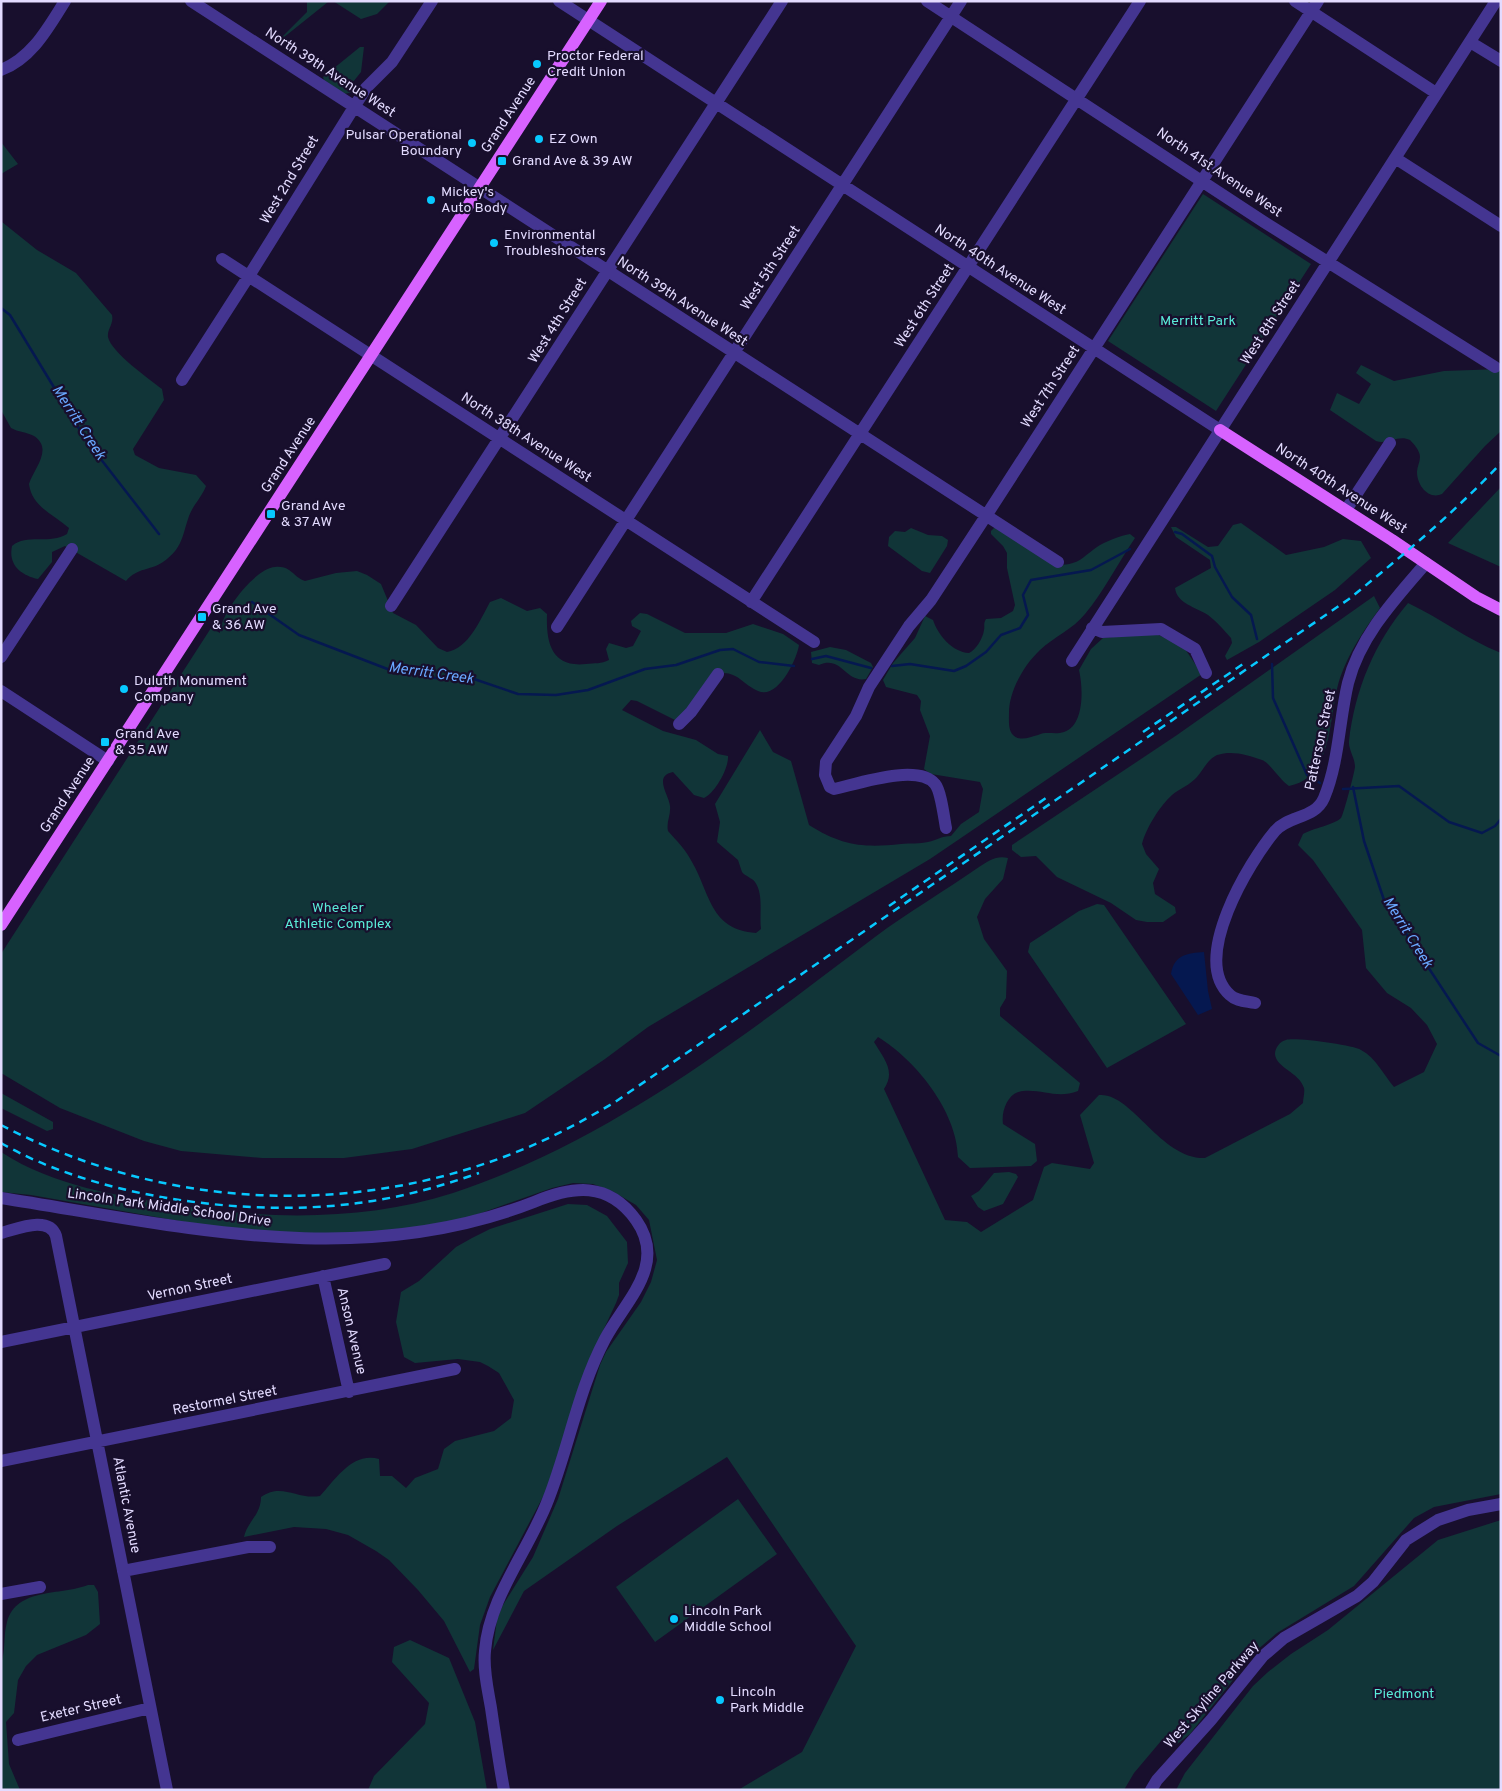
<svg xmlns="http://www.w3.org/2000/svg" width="1502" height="1791" viewBox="0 0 1502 1791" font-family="Overpass,sans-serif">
<rect width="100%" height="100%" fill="#180f2d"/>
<path fill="#113538" d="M307,1H390L377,14L361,19L333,1L328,2L273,46L307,12Z
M360,47H364L361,72L353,82L354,92L344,94L324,80L323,77Z
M1,142L18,164L1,174Z
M1203,194L1311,264L1216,411L1108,341Z
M2,222L37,250L76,273L112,315C114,324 107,329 108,337C111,352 149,379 162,389L164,400L133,449L135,455L159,468L196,475L206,486C202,497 193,505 189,516C182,536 183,548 163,562C150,571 138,567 126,581L65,546L52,552V562L38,579C21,575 8,565 12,546C27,533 48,545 67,534L69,528C53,514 32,507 29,484C33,470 54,449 34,436C27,432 18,432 11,428L1,410Z
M1361,365L1394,381L1444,371L1501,369V431L1485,446L1442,494C1429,500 1417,486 1417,472C1417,467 1420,462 1420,457C1420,451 1414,444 1410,440C1398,434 1388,445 1376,441L1330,410L1337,393L1359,404L1371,384L1356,373Z
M1501,487V567L1448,543Z
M1241,523L1286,555L1324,547L1343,539L1361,541L1371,558L1335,590L1259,642L1227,660L1225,656L1232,643L1231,638C1224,630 1216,621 1208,615C1196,607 1177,604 1175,588L1211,568L1210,560L1176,537L1171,527H1176L1208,547L1218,546L1233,525Z
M995,527L1059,565C1081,564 1081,558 1097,547C1104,542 1122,535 1130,534L1135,538C1118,563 1104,591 1085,614C1073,629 1054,637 1040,650C1024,665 1009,691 1009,713C1009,720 1008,730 1013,735C1020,742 1030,737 1038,735C1046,731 1056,735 1064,732C1085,725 1083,687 1079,670L1091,649L1103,638L1154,633L1183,646L1202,674L930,859L648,1027L605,1059L525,1113L412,1149L344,1158H262L181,1151L144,1141L60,1108L1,1073V954L211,628L220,633C220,614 255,568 275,567C291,565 294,578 305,581L336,573L357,571L367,575L381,584L393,613L416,625L438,648L447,652C469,648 480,620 490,602L501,598L527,611L540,608L547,614C546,642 551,668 586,664C595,663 601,664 609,660L606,649L609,643L626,648L633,646L641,631L632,626L631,621L640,613L647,614L685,633H726L753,624L783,634L799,645C797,659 778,700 758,691C742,684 736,669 716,674L701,697L675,720L637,701L631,700L622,710L663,731L696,740L718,754L728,756C729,768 715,793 704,798L694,795L673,772C653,776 669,795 670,806C671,815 666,822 668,831C677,841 686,850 692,862C710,893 710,930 756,933L761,929C759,914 764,895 755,882C752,878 745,876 742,872L738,860L717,842L720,822L715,804L760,730L773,752L791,761L809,825C842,846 864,848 901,844C910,843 920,844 928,842C937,840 942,836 951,836L961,824L979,812L983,789L980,782L931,774L924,769L930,736L920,710L921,701L917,695L886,687L883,680L893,663L915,638L925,616L933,620C938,635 952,652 969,653C976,650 983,638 984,630C985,625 983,624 986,619L1001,618L1013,611L1015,605L1007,568V553L1003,546L991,534V531Z
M911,528L928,535L942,536L948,540L947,546L930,573L922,571L888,546L889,537L895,531L905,532Z
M1374,596L1380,608C1364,630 1349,652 1340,678C1328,714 1335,777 1289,786C1280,780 1269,762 1262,760C1248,755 1232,750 1217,755C1208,759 1203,770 1197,777C1190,785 1179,789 1172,795C1160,806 1146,828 1142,844L1146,854L1159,869L1153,883L1155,894L1175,907L1176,913L1163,922H1147L1136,920L1111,903L1057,877L1036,856L1021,857L1012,850V845L1177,735Z
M1408,603C1440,618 1468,640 1501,653V1494L1434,1507L1414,1518L1354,1586L1277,1633L1256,1651L1190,1734L1176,1745L1161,1741L1134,1773L1124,1790H738L802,1752L856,1646L727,1457L617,1526L524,1591L493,1650L497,1619L503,1605L533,1557L558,1499L600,1365L606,1352L641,1302L651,1282L657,1260L649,1220L636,1205L612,1191L593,1184L573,1183L552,1188L467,1218L384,1233L314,1236L202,1225L31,1195L1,1192V1152C53,1186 118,1196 178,1205C266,1220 366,1221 453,1193C610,1141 744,1036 875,937C908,912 945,891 979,867C988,861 997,855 1008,858L1003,879L985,899L977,917L984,939L1007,971L1006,998L1000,1008V1016L1080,1083L1078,1091C1057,1099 1043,1089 1023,1091C1008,1092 1001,1111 1003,1124L1035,1144L1037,1161L1031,1166L970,1168L958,1157C957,1112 916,1060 878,1037L874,1042C884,1059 896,1071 884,1089L945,1220L967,1222L981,1232L1033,1200L1044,1167L1052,1163L1090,1169L1094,1163L1080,1115L1099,1095C1132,1092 1160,1159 1205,1158L1290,1114L1303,1103C1303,1099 1305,1092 1304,1088C1299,1072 1276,1068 1275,1054C1275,1048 1280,1041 1286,1040C1294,1037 1353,1045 1361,1050C1376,1058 1383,1074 1394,1087L1424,1072L1437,1044L1427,1025L1411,1008L1387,993L1366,968L1362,930L1313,860L1298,845L1303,834C1313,828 1334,825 1341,818C1344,813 1354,774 1355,767C1355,758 1348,749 1349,741C1355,689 1375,642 1408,603Z
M830,647L846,650L871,663L873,667L866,679C845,683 842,655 819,665L812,663L811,652Z
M1097,904L1104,905L1186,1024L1107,1068L1028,952L1030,943L1079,911Z
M1,1093L53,1122V1129L47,1131L1,1108Z
M1009,1172L1016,1174L1018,1177L1003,1204L984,1211L978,1207L971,1196L979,1191L994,1173Z
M568,1204L587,1205L607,1216L627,1242L628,1263L619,1283V1295L616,1303L587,1365L559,1456L545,1493L490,1597L480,1625L474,1669L470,1672L444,1621L418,1590L389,1560L376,1551L348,1535L326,1529L294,1527L244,1537C247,1522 261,1515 261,1497C282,1482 297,1500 320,1496C336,1479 352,1452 379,1459L380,1476H392L406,1488L415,1478L438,1469L444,1449L455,1441L494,1431L511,1418L514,1400L499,1373L488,1366L480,1362L458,1359L415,1363L404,1357L396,1322L401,1292L419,1281L456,1247L472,1238L490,1229Z
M738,1499L777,1554L655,1642L616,1587Z
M1501,1520V1790H1176L1185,1773L1253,1686L1268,1672L1291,1654L1328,1630L1438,1540Z
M88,1585H94L98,1592L100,1624L86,1635L37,1655L26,1666L18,1680L14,1713L6,1722L9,1764L20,1790H1V1664C6,1649 3,1636 7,1622C17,1587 60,1596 88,1585Z
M410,1640L449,1658L475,1722L487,1790H368L374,1776L425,1724L429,1703L392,1662L394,1647Z"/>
<path fill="#051850" d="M1204,952L1208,991L1212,1009L1198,1015L1171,974C1174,955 1187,953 1204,952Z"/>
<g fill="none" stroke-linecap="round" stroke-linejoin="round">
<path stroke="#051850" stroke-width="2.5" d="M1,308L10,315L86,440L159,534
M1175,532L1182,534L1212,556L1215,567L1232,597L1251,615L1257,639
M252,602L299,635L390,670L435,678L474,679L518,694L556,695L588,690L645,669L676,665L720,650L733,649L759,662L794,666
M812,659L826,656L871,668
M1272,664L1273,698L1307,775L1320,783
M892,666L910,664L954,671L966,666L986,652L1001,635L1020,628L1028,615L1023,595L1031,580L1091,570L1130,549
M1353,787L1364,841L1384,900L1478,1043L1501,1056
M1343,789L1399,786L1449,822L1482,833L1495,826L1501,819"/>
<path stroke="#443591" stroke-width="12" d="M191,1L1058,562
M559,1L1220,430
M927,1L1264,222L1495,367
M1295,1L1436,93
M1470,42L1501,61
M1,70C32,58 48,28 65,1
M1395,158L1501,226
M222,259L814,642
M182,380L252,271L366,88L392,62L432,1
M1346,510L1390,443
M751,602L1140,1
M391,606L782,1
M557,627L961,1
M1092,628L1102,632L1161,629L1195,649L1206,673
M1,657L72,549
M1072,661L1496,1
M1,691L108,761
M679,724L691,712L718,674
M946,828C944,818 941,791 935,784C918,763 857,784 834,789L830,787L825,775L826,762L856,716L869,687L909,626L931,600L986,516L1318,1
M1255,1003C1246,1001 1236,1001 1230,995C1190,959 1249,862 1275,831C1289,815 1315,819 1324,798C1339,762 1339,721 1348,683C1360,636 1395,599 1426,563
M1,1198C181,1226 357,1271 534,1202C573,1186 608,1181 636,1220C668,1265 625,1301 605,1339C578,1390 569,1447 548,1500C529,1550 489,1597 485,1651C483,1670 488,1690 491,1708C495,1735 499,1763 504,1790
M1,1233C17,1229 49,1215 56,1236L167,1790
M323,1276L349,1392
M1,1342L385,1264
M1,1461L455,1369
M123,1571L248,1547H270
M1,1594L40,1587
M18,1740L150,1708
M1151,1790L1157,1780L1211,1720L1263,1656L1284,1638L1357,1596L1373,1582L1406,1540L1438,1520L1468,1510L1501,1504"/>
<path stroke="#d762ff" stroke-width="12" d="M1220,430L1392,540L1476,597L1501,610
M1,925L601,1"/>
<path stroke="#07c9ff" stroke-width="2.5" stroke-dasharray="8 6" stroke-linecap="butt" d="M1143,732L1246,662
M889,906L1046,798
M1,1125C160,1208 347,1219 514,1153C550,1139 583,1121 615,1102L1349,599C1402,556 1454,513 1501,463
M1,1143C96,1198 250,1218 358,1203C399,1198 439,1187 479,1173"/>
</g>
<g fill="#07c9ff" stroke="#180f2d" stroke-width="2">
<circle cx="537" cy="64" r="5"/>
<circle cx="539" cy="139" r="5"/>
<circle cx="472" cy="143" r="5"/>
<rect x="497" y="156" width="10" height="10" rx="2.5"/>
<circle cx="431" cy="200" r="5"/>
<circle cx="494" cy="243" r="5"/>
<rect x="266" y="509" width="10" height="10" rx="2.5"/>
<rect x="197" y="612" width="10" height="10" rx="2.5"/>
<circle cx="124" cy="689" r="5"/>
<rect x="100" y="737" width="10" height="10" rx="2.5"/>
<circle cx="674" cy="1619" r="5"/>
<circle cx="720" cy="1700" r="5"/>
</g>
<g text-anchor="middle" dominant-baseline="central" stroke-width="4.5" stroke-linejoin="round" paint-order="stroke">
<g font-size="14" fill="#e3dbff" stroke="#180f2d" text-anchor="start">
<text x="547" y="56">Proctor Federal<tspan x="547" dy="16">Credit Union</tspan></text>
<text x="462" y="135" text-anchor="end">Pulsar Operational<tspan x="462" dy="16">Boundary</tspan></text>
<text x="549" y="139">EZ Own</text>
<text x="512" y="161">Grand Ave &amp; 39 AW</text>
<text x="441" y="192">Mickey's<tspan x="441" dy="16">Auto Body</tspan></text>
<text x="504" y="235">Environmental<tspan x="504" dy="16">Troubleshooters</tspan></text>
<text x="281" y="506">Grand Ave<tspan x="281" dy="16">&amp; 37 AW</tspan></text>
<text x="212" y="609">Grand Ave<tspan x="212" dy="16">&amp; 36 AW</tspan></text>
<text x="134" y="681">Duluth Monument<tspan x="134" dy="16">Company</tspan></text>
<text x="115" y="734">Grand Ave<tspan x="115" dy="16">&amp; 35 AW</tspan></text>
<text x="684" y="1611">Lincoln Park<tspan x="684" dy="16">Middle School</tspan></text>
<text x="730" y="1692">Lincoln<tspan x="730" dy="16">Park Middle</tspan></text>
</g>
<g font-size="14" fill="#e3dbff" stroke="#180f2d">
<text transform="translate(330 73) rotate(33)">North 39th Avenue West</text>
<text transform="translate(509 115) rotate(-57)">Grand Avenue</text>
<text transform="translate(1219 173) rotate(34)">North 41st Avenue West</text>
<text transform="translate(290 180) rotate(-59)">West 2nd Street</text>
<text transform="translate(771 268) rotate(-57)">West 5th Street</text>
<text transform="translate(1000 270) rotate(33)">North 40th Avenue West</text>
<text transform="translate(682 302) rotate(33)">North 39th Avenue West</text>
<text transform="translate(925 306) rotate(-57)">West 6th Street</text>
<text transform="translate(558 321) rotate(-58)">West 4th Street</text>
<text transform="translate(1271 323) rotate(-57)">West 8th Street</text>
<text transform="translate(1051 387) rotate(-57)">West 7th Street</text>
<text transform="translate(526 438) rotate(33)">North 38th Avenue West</text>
<text transform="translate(289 455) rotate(-57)">Grand Avenue</text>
<text transform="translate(1341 489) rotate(33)">North 40th Avenue West</text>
<text transform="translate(1321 740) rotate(-78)">Patterson Street</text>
<text transform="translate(68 795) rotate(-57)">Grand Avenue</text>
<text transform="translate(169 1208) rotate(8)">Lincoln Park Middle School Drive</text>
<text transform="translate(190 1288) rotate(-12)">Vernon Street</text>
<text transform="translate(351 1331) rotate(77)">Anson Avenue</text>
<text transform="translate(225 1401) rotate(-11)">Restormel Street</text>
<text transform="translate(126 1505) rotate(79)">Atlantic Avenue</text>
<text transform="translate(1212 1695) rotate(-49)">West Skyline Parkway</text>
<text transform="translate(81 1709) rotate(-13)">Exeter Street</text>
</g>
<g font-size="14" fill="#5aecd9" stroke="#180f2d">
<text x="1198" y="321">Merritt Park</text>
<text x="338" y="908">Wheeler<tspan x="338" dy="16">Athletic Complex</tspan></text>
<text x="1404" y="1694">Piedmont</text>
</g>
<g font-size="15" font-style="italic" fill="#69a8ff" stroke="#180f2d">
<text transform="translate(78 423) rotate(57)">Merritt Creek</text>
<text transform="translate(431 674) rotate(8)">Merritt Creek</text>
<text transform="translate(1407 933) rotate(58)">Merrit Creek</text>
</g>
</g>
<rect width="1502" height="1791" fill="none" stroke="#e3dbff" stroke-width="5"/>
</svg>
